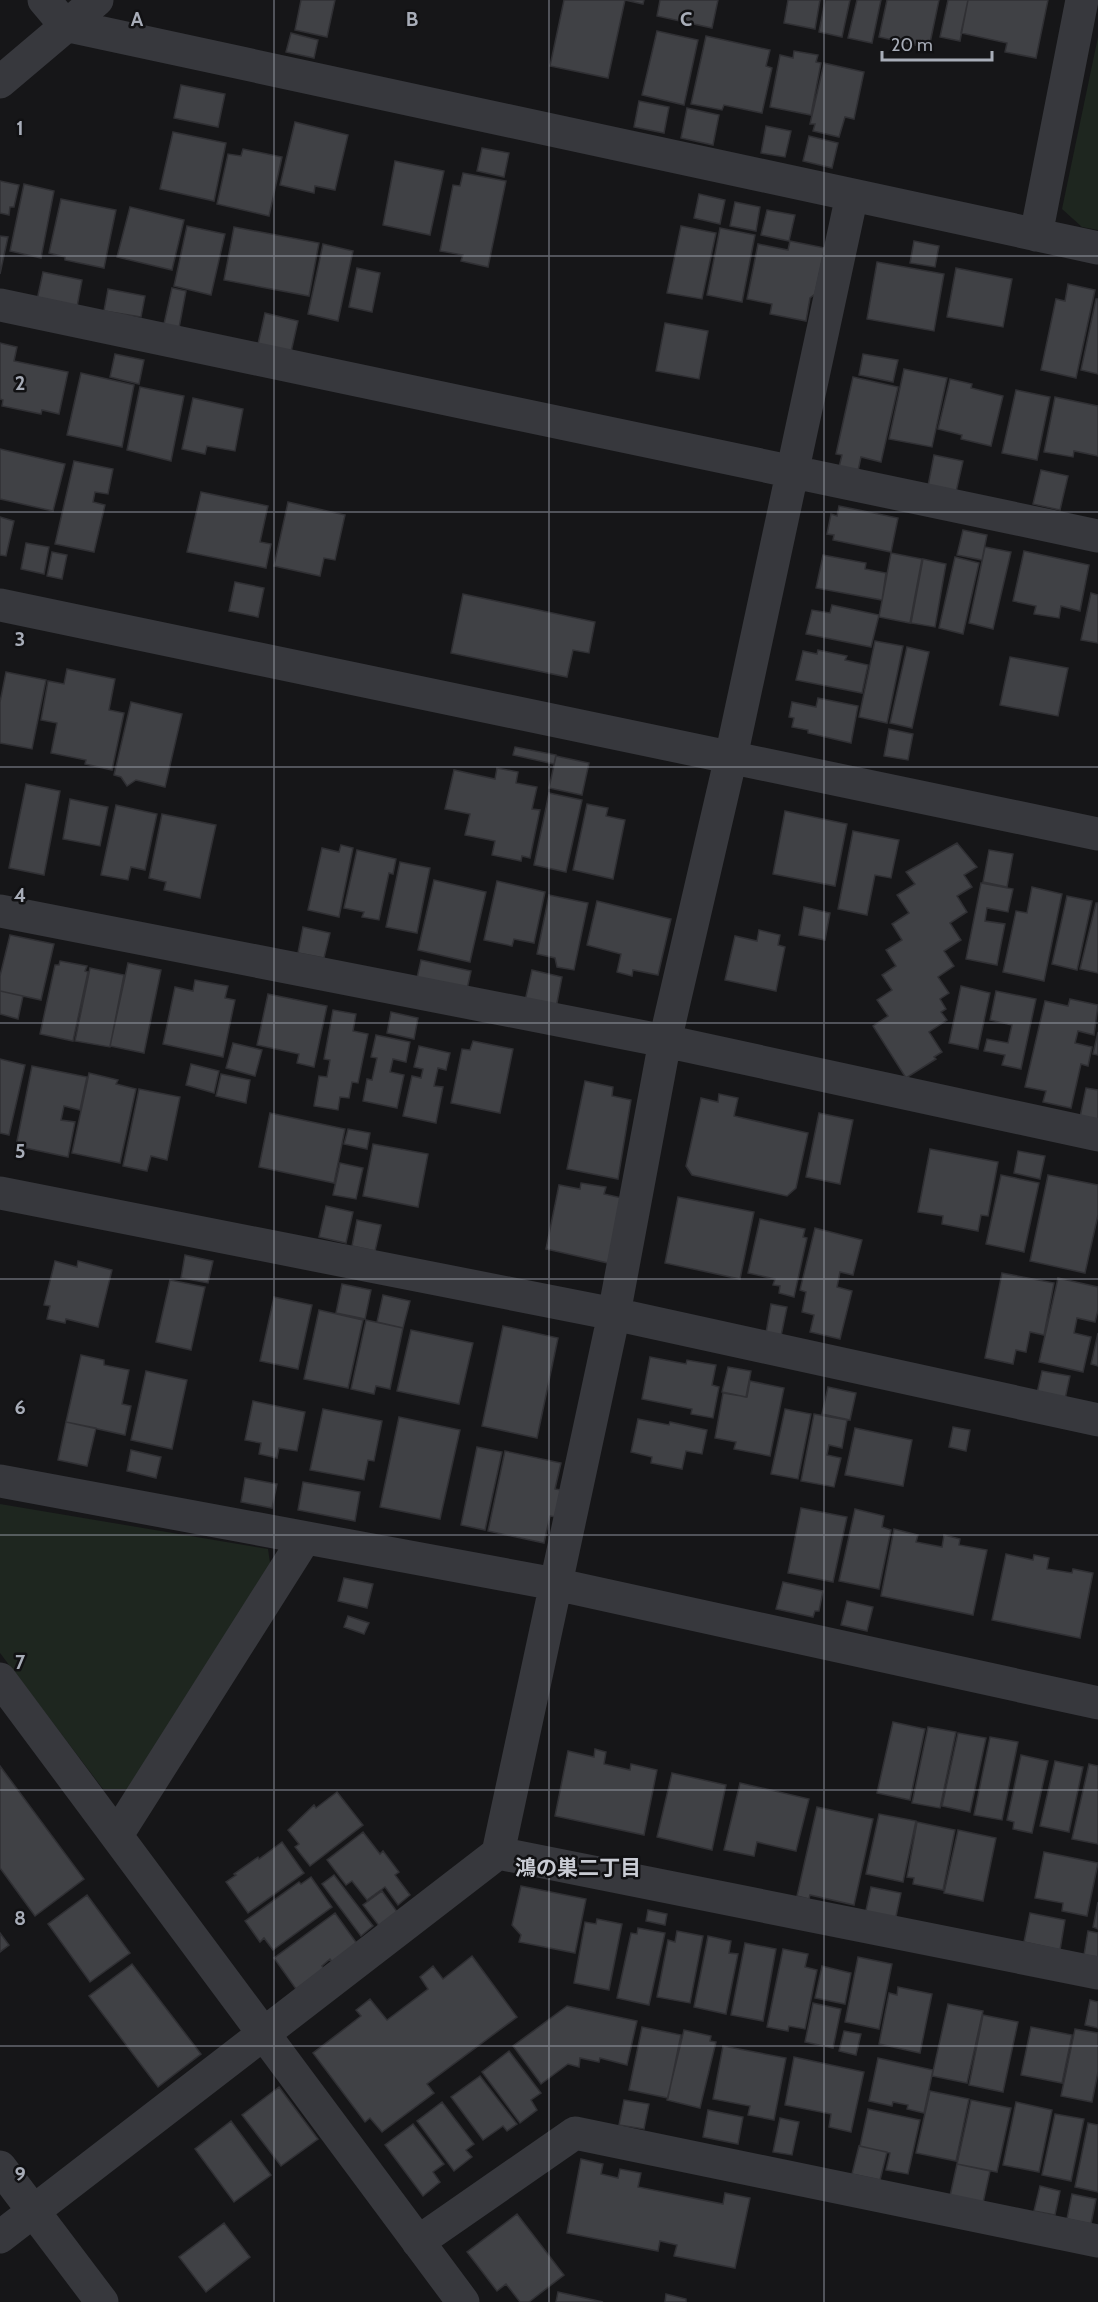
<svg xmlns="http://www.w3.org/2000/svg" width="1098" height="2302" viewBox="0 0 1098 2302" font-family="Cabin,'Noto Sans JP',sans-serif">
<rect width="100%" height="100%" fill="#161618"/>
<path fill="#1e261f" d="M1098,37V230L1082,227L1062,209Z
M0,1504L268,1549L271,1569L130,1789H103L0,1653Z"/>
<path fill="#404145" stroke="#303034" stroke-width="1.5" d="M301,0H335L327,37L295,30Z
M564,0H644L643,4L625,0L608,78L550,66Z
M660,0H718L712,28L657,16Z
M788,0H820L815,29L784,23Z
M825,0H850L842,37L819,32Z
M857,0H881L872,43L848,38Z
M887,0H939L929,48L879,37Z
M948,0H968L960,41L940,37Z
M968,0H1048L1036,58L1005,52L1007,43L961,33Z
M657,31L698,40L684,105L642,95Z
M291,33L318,40L314,58L286,52Z
M706,36L770,50L766,66L772,68L762,113L724,105L722,110L691,104Z
M794,51L818,55L816,62L821,63L811,115L770,107L780,55L793,58Z
M824,63L864,72L854,119L845,117L839,137L813,131L815,124H810Z
M181,85L225,94L218,127L174,118Z
M639,101L669,107L664,133L634,127Z
M687,108L719,115L713,145L681,138Z
M295,122L348,135L335,190L315,186L314,193L280,185Z
M766,126L791,131L785,157L761,153Z
M173,132L226,143L214,201L160,189Z
M809,136L838,143L832,168L803,161Z
M482,148L509,153L504,177L477,171Z
M243,149L282,157L269,216L217,204L228,154L241,156Z
M395,161L444,171L430,235L383,225Z
M463,173L506,181L488,267L461,261L463,255L440,251L453,185L460,186Z
M0,181L19,185L14,207H10L9,215L0,213Z
M24,184L54,191L41,258L10,251Z
M699,194L725,200L720,224L694,218Z
M61,199L116,210L104,268L65,260V257L49,253Z
M735,202L760,207L756,231L730,226Z
M130,207L184,220L172,270L117,257Z
M767,210L795,215L789,241L761,235Z
M187,226L225,234L211,295L174,286Z
M681,226L716,233L702,299L667,293Z
M234,227L319,243L309,296L224,280Z
M720,228L755,235L742,302L707,295Z
M0,236L8,237L0,274Z
M790,241L825,248L815,294L810,298L806,321L770,314L772,304L747,299L758,244L788,250Z
M914,241L939,246L935,267L910,263Z
M323,244L353,251L338,321L308,314Z
M877,262L944,274L934,331L867,319Z
M357,268L380,273L372,312L349,307Z
M956,268L1012,279L1003,327L947,317Z
M43,272L82,280L77,307L37,300Z
M1068,284L1095,290L1076,378L1041,370L1056,299L1065,301Z
M172,288L186,291L179,328L164,324Z
M108,289L145,296L141,317L104,311Z
M1096,299H1098V374L1081,370Z
M265,313L298,321L291,352L258,344Z
M665,323L708,331L699,379L656,371Z
M0,343L17,347L14,361L68,372L59,414L42,410L41,414L2,406L3,400L0,399Z
M115,354L144,360L139,384L110,377Z
M863,354L898,360L893,382L859,375Z
M904,369L947,378L932,447L889,439Z
M81,373L134,385L122,447L67,435Z
M853,377L898,387L881,462L861,457L858,471L839,467L842,455L836,454Z
M950,379L972,384L971,388L1003,396L991,446L961,439L962,435L938,429Z
M140,387L184,396L171,461L127,450Z
M1016,390L1050,397L1037,460L1002,453Z
M1055,397L1098,406V456L1074,451L1073,457L1044,452Z
M193,398L243,409L235,451L207,446L205,454L182,449Z
M0,449L65,464L53,511L0,499Z
M934,455L963,461L956,492L928,486Z
M74,461L113,469L108,494L95,492L93,502L105,505L94,552L55,544Z
M1041,470L1068,476L1060,510L1033,504Z
M201,492L268,506L260,542L271,544L266,568L187,552Z
M288,502L345,515L335,560L324,558L320,576L274,566Z
M839,506L898,518L891,552L833,540L834,535L827,534L831,514L837,516Z
M0,517L14,521L6,556L0,555Z
M963,530L987,535L982,560L957,555Z
M26,543L49,547L44,574L21,569Z
M985,547L1011,552L993,629L969,623Z
M1024,551L1089,565L1080,611L1061,606L1059,618L1034,614L1036,606L1013,601Z
M52,552L67,555L62,579L47,576Z
M891,553L922,559L910,623L879,617Z
M823,555L866,563L865,569L886,573L882,600L816,588Z
M955,557L979,563L963,634L939,628Z
M923,559L946,564L935,627L911,623Z
M235,582L264,588L258,617L229,611Z
M1091,593L1098,595V643L1081,640Z
M463,594L595,622L589,653L573,650L567,677L451,653Z
M832,605L879,615L871,647L806,634L812,610L830,613Z
M875,641L903,646L887,723L859,717Z
M907,647L929,652L912,728L890,723Z
M818,650L847,656L845,660L868,665L862,693L796,680L803,651L817,654Z
M1010,657L1068,668L1058,716L1000,705Z
M67,669L115,679L109,710L124,713L112,770L85,764L86,760L51,753L57,723L41,720L48,681L64,684Z
M6,672L46,680L32,749L0,743V702Z
M818,698L858,706L851,743L808,733V730L792,727L794,718L789,717L792,702L816,707Z
M131,702L182,714L165,787L136,780L127,786L121,777L114,775Z
M889,729L913,734L908,760L884,756Z
M515,747L556,755L554,764L513,755Z
M556,756L589,763L582,795L549,788Z
M497,768L518,772L516,783L537,787L532,809L540,810L530,858L522,856L521,861L492,855L495,841L465,835L470,814L445,809L454,770L495,779Z
M26,784L60,791L44,875L9,868Z
M549,793L582,800L566,872L534,865Z
M70,799L108,807L100,846L63,839Z
M587,804L608,808L606,816L625,820L613,879L573,870Z
M116,805L157,814L145,870L131,867L128,880L101,875Z
M785,811L847,824L835,886L773,874Z
M162,814L216,825L200,898L164,890L166,882L149,878Z
M853,831L899,840L891,878L875,875L867,915L838,909Z
M957,843L977,867L964,875L972,887L957,896L967,912L950,923L961,940L944,951L954,966L938,977L949,993L940,999L946,1009L941,1012L947,1020L929,1032L942,1052L934,1057L936,1059L906,1078L873,1026L888,1016L877,1000L892,990L882,975L896,966L886,950L902,940L892,924L909,913L897,895L915,884L906,872Z
M341,845L353,848L339,917L308,910L322,848L339,852Z
M357,850L396,859L393,874L389,873L379,920L362,917L364,912L344,908Z
M989,850L1013,854L1007,887L983,882Z
M400,862L430,868L417,933L386,927Z
M434,880L486,892L470,962L418,950Z
M497,881L545,892L534,943L514,939L512,946L484,940Z
M981,883L1013,889L1008,912L987,908L985,921L1005,924L997,965L966,959Z
M1032,887L1062,894L1044,981L1003,972L1016,911L1027,913Z
M549,895L588,903L574,970L557,967L555,958L537,954Z
M1067,896L1092,901L1077,970L1052,964Z
M597,901L671,919L658,975L633,970L632,976L617,972L621,954L587,945Z
M1096,903H1098V973L1080,969Z
M804,907L830,913L825,940L799,935Z
M303,927L330,933L324,958L298,953Z
M759,930L780,935L778,945L785,947L776,991L725,980L735,936L757,941Z
M10,935L54,944L41,1000L0,991V976Z
M421,960L471,971L467,989L417,978Z
M60,961L87,966L85,971L88,972L73,1041L40,1034L55,965H59Z
M128,963L161,970L144,1053L110,1046Z
M90,968L124,975L110,1047L75,1041Z
M532,970L562,977L556,1008L525,1001Z
M195,980L228,986L225,998L235,1000L223,1057L163,1044L175,987L193,991Z
M961,986L990,993L978,1049L949,1043Z
M0,991L23,996L18,1019L0,1014Z
M996,991L1036,999L1021,1069L1002,1065L1005,1055L984,1051L987,1039L1008,1043L1012,1025L990,1020Z
M268,994L327,1006L314,1067L297,1063L299,1054L257,1045Z
M1070,999L1098,1005L1094,1035L1078,1031L1075,1043L1092,1047L1088,1066L1081,1064L1071,1108L1043,1102L1046,1091L1025,1087L1045,1001L1068,1006Z
M333,1010L356,1014L353,1031L368,1034L358,1083L352,1082L349,1098L340,1097L338,1110L314,1106L319,1076L327,1077L330,1060L324,1059Z
M391,1012L418,1018L414,1039L387,1033Z
M1098,1032V1055L1093,1054Z
M376,1035L410,1042L406,1062L393,1059L390,1072L404,1075L397,1108L363,1101L367,1079L372,1080L377,1058L371,1057Z
M473,1041L513,1049L500,1113L451,1103L462,1049L470,1050Z
M233,1043L262,1050L255,1076L226,1068Z
M419,1046L450,1053L446,1070L438,1068L434,1086L443,1087L436,1123L403,1116L412,1076L421,1078L423,1069L414,1067Z
M0,1059L25,1065L9,1135L0,1133Z
M191,1064L219,1071L214,1093L186,1085Z
M32,1066L87,1077L80,1110L64,1106L61,1120L75,1122L68,1157L16,1146Z
M89,1073L118,1080L116,1084L136,1089L120,1163L72,1153Z
M221,1074L250,1080L246,1103L216,1096Z
M585,1081L613,1087L612,1096L631,1100L618,1179L567,1169Z
M1086,1088L1098,1090V1120L1080,1117Z
M139,1089L180,1097L167,1160L151,1156L147,1171L123,1166Z
M719,1094L738,1098L734,1116L808,1133L796,1188L787,1196L692,1175L686,1166L701,1098L718,1102Z
M270,1113L345,1129L334,1183L259,1167Z
M819,1113L853,1120L840,1184L806,1177Z
M348,1129L370,1133L367,1149L344,1144Z
M373,1144L428,1154L418,1207L363,1196Z
M930,1149L998,1162L988,1216L981,1215L978,1231L942,1224L943,1216L918,1212Z
M1018,1151L1045,1156L1040,1179L1014,1173Z
M340,1163L363,1168L356,1199L333,1195Z
M1001,1175L1039,1183L1024,1252L986,1244Z
M1048,1175L1098,1185V1215L1085,1273L1030,1261Z
M581,1183L606,1187L604,1194L622,1198L608,1263L546,1249L559,1185L580,1189Z
M678,1197L754,1212L740,1279L665,1263Z
M326,1206L353,1212L346,1243L319,1237Z
M760,1219L805,1229L803,1237L807,1238L794,1297L779,1293L780,1286L773,1285L775,1279L748,1273Z
M357,1220L381,1225L375,1251L352,1246Z
M815,1228L862,1240L853,1275L840,1272L837,1287L852,1291L840,1339L810,1332L814,1315L802,1312L806,1292L800,1290Z
M185,1255L213,1261L208,1283L181,1278Z
M55,1261L77,1267L78,1261L112,1270L98,1327L66,1319L65,1323L47,1319L50,1306L44,1305Z
M1002,1273L1054,1283L1044,1335L1030,1332L1026,1352L1016,1350L1013,1364L985,1358Z
M1058,1278L1098,1287V1310L1095,1322L1077,1318L1074,1333L1091,1337L1083,1372L1039,1362Z
M170,1280L205,1287L191,1350L156,1342Z
M342,1284L371,1290L365,1319L336,1313Z
M383,1295L410,1301L403,1328L377,1322Z
M274,1297L312,1305L298,1369L260,1361Z
M771,1304L787,1307L781,1336L766,1333Z
M319,1310L363,1320L348,1388L304,1379Z
M366,1320L403,1328L390,1389L376,1386L374,1394L351,1389Z
M503,1326L558,1338L537,1438L482,1426Z
M411,1330L473,1343L459,1404L397,1391Z
M1098,1333V1366L1091,1364Z
M81,1355L104,1360V1365L129,1370L122,1404L131,1406L125,1435L66,1422Z
M650,1357L686,1364L687,1360L716,1365L712,1385L719,1387L713,1418L691,1414L692,1409L642,1399Z
M728,1367L751,1371L746,1397L722,1392Z
M146,1371L187,1380L172,1449L131,1440Z
M1042,1371L1070,1376L1065,1399L1037,1393Z
M750,1381L784,1388L770,1456L734,1449L736,1442L715,1438L723,1393L747,1397Z
M828,1387L856,1393L850,1420L822,1414Z
M253,1401L305,1412L297,1451L279,1448L277,1458L259,1454L261,1443L245,1440Z
M323,1409L382,1421L374,1461L368,1460L364,1480L310,1470Z
M785,1409L811,1414L798,1479L771,1474Z
M814,1414L847,1420L842,1448L829,1445L827,1455L841,1458L834,1487L801,1481Z
M399,1417L460,1430L440,1519L380,1507Z
M638,1419L669,1425L670,1422L707,1430L702,1454L686,1451L682,1469L651,1463L652,1457L631,1452Z
M66,1422L96,1428L87,1466L58,1460Z
M953,1427L970,1430L966,1451L949,1447Z
M855,1428L912,1440L903,1486L845,1475Z
M477,1447L502,1452L485,1530L461,1525Z
M131,1450L161,1457L156,1478L127,1471Z
M505,1451L561,1463L555,1489L561,1490L556,1517L550,1516L544,1543L488,1531Z
M245,1478L277,1484L272,1508L241,1502Z
M303,1482L360,1492L355,1521L298,1510Z
M801,1508L847,1517L833,1582L788,1573Z
M855,1509L884,1516L882,1527L891,1530L879,1589L839,1581Z
M894,1529L918,1535L916,1542L942,1547L944,1535L960,1539L959,1545L987,1550L973,1615L881,1596Z
M1006,1554L1033,1560L1034,1555L1049,1558L1047,1569L1072,1573L1073,1569L1093,1573L1080,1638L992,1620Z
M344,1578L373,1584L367,1608L338,1601Z
M783,1582L823,1591L819,1611H815L813,1617L776,1609Z
M847,1601L873,1607L867,1631L841,1625Z
M348,1616L369,1623L364,1634L344,1627Z
M893,1722L925,1729L910,1800L877,1793Z
M928,1727L956,1732L940,1808L912,1803Z
M958,1733L986,1738L970,1812L942,1806Z
M990,1737L1018,1742L1002,1820L974,1815Z
M595,1749L606,1752L604,1764L630,1770L631,1764L657,1770L644,1835L555,1816L568,1751L594,1757Z
M1021,1755L1048,1761L1032,1833L1013,1829L1014,1822L1007,1820Z
M1055,1761L1083,1767L1069,1832L1040,1826Z
M1089,1764L1098,1766V1844L1072,1839Z
M0,1766L84,1879L35,1916L0,1868Z
M672,1773L726,1785L712,1850L657,1837Z
M740,1783L809,1799L796,1851L757,1842L754,1856L724,1850Z
M337,1792L363,1825L310,1866L295,1847L299,1844L288,1830L314,1805L316,1808Z
M817,1807L873,1819L854,1905L810,1895L809,1899L797,1896Z
M879,1814L916,1821L903,1882L866,1874Z
M917,1822L955,1830L943,1890L913,1884L914,1878L907,1877Z
M958,1830L996,1838L983,1901L944,1893Z
M363,1832L380,1854L383,1851L399,1872L395,1875L410,1895L398,1905L385,1887L367,1900L352,1881L346,1885L327,1860Z
M282,1842L304,1873L248,1913L226,1882L236,1875L234,1874L258,1857L259,1859Z
M1044,1852L1098,1863L1087,1916L1062,1911L1063,1903L1035,1898Z
M334,1875L373,1926L361,1936L322,1884Z
M311,1877L332,1907L273,1950L264,1938L260,1942L245,1921L299,1882L301,1884Z
M521,1886L586,1899L575,1953L519,1942L521,1935L512,1925Z
M871,1887L901,1893L895,1921L865,1915Z
M382,1891L398,1913L380,1927L363,1905Z
M87,1895L130,1953L90,1982L48,1924Z
M1098,1902V1929L1093,1927Z
M648,1910L667,1914L665,1925L646,1921Z
M335,1913L358,1945L333,1963L330,1959L322,1966L324,1969L296,1989L274,1958Z
M1030,1913L1065,1920L1060,1950L1024,1942Z
M597,1919L622,1924L609,1990L574,1983L585,1922L596,1924Z
M638,1928L665,1933L649,2005L617,1998L631,1933L637,1934Z
M677,1931L703,1936L690,2003L657,1997L668,1940L675,1942Z
M1088,1931L1098,1933V1957L1084,1955Z
M0,1933L9,1945L0,1952Z
M708,1936L731,1941L729,1953L738,1954L726,2014L694,2007Z
M745,1943L776,1949L763,2021L731,2015Z
M783,1949L808,1954L805,1967L817,1970L805,2029L789,2026L788,2031L767,2027Z
M472,1956L517,2017L427,2084L434,2093L382,2132L370,2118L365,2122L313,2053L361,2016L356,2010L370,1999L387,2020L428,1989L420,1977L433,1966L443,1979Z
M858,1957L892,1964L879,2029L845,2022Z
M132,1964L201,2054L158,2087L89,1996Z
M822,1966L851,1973L845,2004L815,1998Z
M898,1987L932,1994L920,2053L879,2044L889,1993L897,1995Z
M1090,2000L1098,2002V2028L1085,2025Z
M813,2003L841,2009L833,2048L805,2042Z
M948,2004L983,2011L967,2083L932,2076Z
M567,2006L637,2021L627,2065L600,2058L599,2062L580,2058L579,2067L568,2064L541,2084L513,2046Z
M983,2015L1018,2022L1003,2092L969,2085Z
M642,2027L681,2035L668,2098L629,2090Z
M1031,2027L1072,2035L1062,2083L1021,2075Z
M1075,2029L1098,2033V2072L1092,2102L1061,2096Z
M684,2030L711,2036L710,2041L716,2042L700,2108L667,2100Z
M844,2031L861,2034L856,2055L839,2051Z
M723,2046L786,2058L774,2120L748,2115L750,2106L713,2099Z
M509,2051L541,2093L531,2100L537,2110L520,2123L482,2072Z
M794,2057L864,2072L851,2132L829,2127L831,2114L785,2105Z
M878,2058L933,2070L924,2113L907,2109L908,2105L893,2102L892,2106L869,2101Z
M480,2076L517,2124L507,2131L503,2126L483,2140L451,2097Z
M279,2087L318,2139L281,2166L242,2115Z
M930,2091L969,2099L956,2161L916,2153Z
M624,2100L649,2104L644,2129L619,2125Z
M971,2100L1011,2108L997,2172L957,2164Z
M442,2102L474,2144L466,2150L472,2157L454,2171L417,2121Z
M1016,2102L1052,2110L1039,2172L1003,2165Z
M868,2109L920,2120L908,2174L886,2170L890,2153L860,2146Z
M708,2110L743,2117L738,2144L703,2137Z
M1055,2114L1084,2119L1071,2181L1042,2175Z
M780,2118L799,2122L792,2155L773,2152Z
M231,2121L271,2175L234,2202L195,2149Z
M1088,2123L1098,2125V2192L1075,2187Z
M413,2124L444,2164L433,2172L440,2182L423,2196L385,2145Z
M859,2146L887,2152L880,2180L852,2174Z
M581,2159L603,2164L601,2174L618,2178L620,2169L641,2173L638,2187L723,2204L725,2193L750,2198L735,2268L674,2256L677,2245L660,2241L658,2251L567,2233Z
M957,2164L990,2171L983,2203L950,2196Z
M1040,2186L1060,2191L1055,2215L1034,2211Z
M1072,2194L1096,2199L1091,2224L1067,2219Z
M517,2214L564,2275L529,2302H520L506,2284L497,2291L467,2252Z
M224,2223L250,2257L206,2292L179,2257Z
M558,2292L603,2302H556Z
M666,2294L686,2299V2302H665Z"/>
<g fill="none" stroke-linecap="round" stroke-linejoin="round">
<path stroke="#37383d" stroke-width="33" d="M44,0L65,25L1098,248
M0,82L97,0
M1036,235L1082,0
M0,305L1098,536
M0,605L1098,834
M0,911L665,1041L1098,1135
M0,1193L614,1314L1098,1420
M0,1481L555,1584L1098,1703
M0,1679L463,2302
M117,1835L305,1538
M498,1853L1098,1973
M0,2167L102,2302
M0,2237L498,1853L614,1314L665,1041L731,757L852,195
M418,2242L575,2133L1098,2241"/>
</g>
<path fill="none" stroke="#a8adb8" stroke-width="1.5" stroke-opacity="0.55" d="M274,0V2302M549,0V2302M824,0V2302M0,256H1098M0,512H1098M0,767H1098M0,1023H1098M0,1279H1098M0,1535H1098M0,1790H1098M0,2046H1098"/>
<g text-anchor="middle" dominant-baseline="central" stroke-width="5" stroke-linejoin="round" paint-order="stroke">
<g font-size="21" font-weight="bold" fill="#c9ccd4" stroke="#111113">
<text x="578" y="1867">鴻の巣二丁目</text>
</g>
</g>
<g font-size="20" text-anchor="middle" font-weight="bold" fill="#a8adb8" stroke="#111113" stroke-width="5" stroke-linejoin="round" paint-order="stroke">
<text x="137" y="26">A</text>
<text x="412" y="26">B</text>
<text x="686" y="26">C</text>
<text x="20" y="135">1</text>
<text x="20" y="390">2</text>
<text x="20" y="646">3</text>
<text x="20" y="902">4</text>
<text x="20" y="1158">5</text>
<text x="20" y="1414">6</text>
<text x="20" y="1669">7</text>
<text x="20" y="1925">8</text>
<text x="20" y="2181">9</text>
</g>
<path d="M882 51v9h110v-9" fill="none" stroke="#a8adb8" stroke-width="3"/>
<text x="891" y="51" font-size="18" fill="#a8adb8" stroke="#111113" stroke-width="4.5" paint-order="stroke">20 m</text>
</svg>
